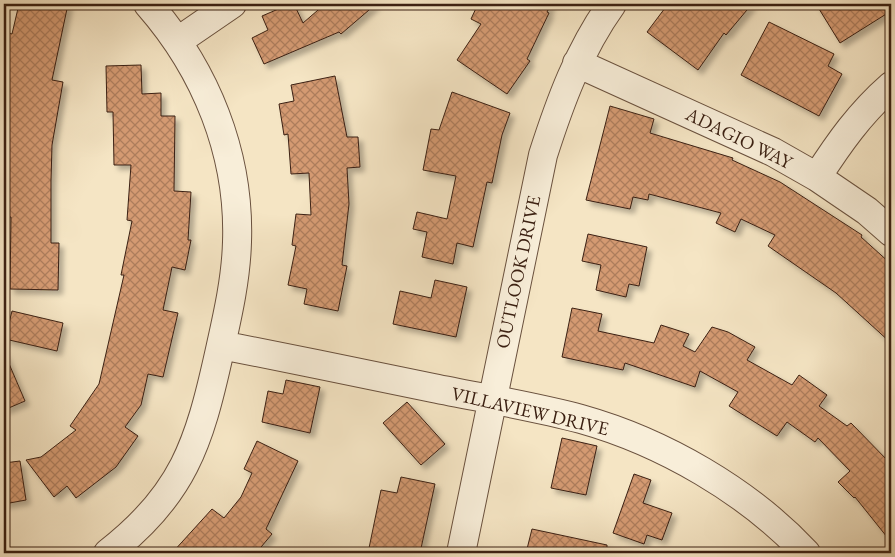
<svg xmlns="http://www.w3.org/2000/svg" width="895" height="557" viewBox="0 0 895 557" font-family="'EB Garamond',serif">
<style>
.building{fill:url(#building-cross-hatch);stroke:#3b2012;filter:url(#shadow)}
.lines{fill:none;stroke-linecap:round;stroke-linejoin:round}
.minor-casing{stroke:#6a513e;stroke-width:30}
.minor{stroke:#f8eed9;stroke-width:28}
.labels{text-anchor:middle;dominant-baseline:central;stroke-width:4.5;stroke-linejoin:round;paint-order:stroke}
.street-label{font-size:19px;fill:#3b2012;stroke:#f8eed9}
</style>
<defs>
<pattern id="building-cross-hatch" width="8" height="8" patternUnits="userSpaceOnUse" patternTransform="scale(1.25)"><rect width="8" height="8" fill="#d49a72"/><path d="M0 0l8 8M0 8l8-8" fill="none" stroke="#ad7d5c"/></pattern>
<filter id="shadow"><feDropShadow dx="4.5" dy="4.5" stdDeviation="2.5" flood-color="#0004"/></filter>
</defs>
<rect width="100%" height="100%" fill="#f5e5c4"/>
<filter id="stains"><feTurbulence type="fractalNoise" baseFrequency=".004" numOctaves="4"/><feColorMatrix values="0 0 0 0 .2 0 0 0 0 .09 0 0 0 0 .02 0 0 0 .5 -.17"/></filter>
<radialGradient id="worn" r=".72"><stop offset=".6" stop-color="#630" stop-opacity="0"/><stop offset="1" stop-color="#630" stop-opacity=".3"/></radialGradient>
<path class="building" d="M19,4H68L52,80L63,82L52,145L51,181V243H59L58,290L10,289L11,217H4V150H7L8,106L4,105V51L8,33L12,34Z
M290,4H294L303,23L325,4H376L341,34L339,32L264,64L252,38L268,30L262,16Z
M478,4H551L547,12L549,13L527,59L530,61L507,94L457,60L481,24L471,19Z
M668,4H752L726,35L724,33L698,70L647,32Z
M816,4H891V11L840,43Z
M769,22L834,54L828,66L842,74L819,116L741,75Z
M141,65L142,94L161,93V116H175L174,191L191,192L188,240H191L185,270L172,267L163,310L178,313L163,377L148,374L141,405L125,427L138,436L116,467L76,498L67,486L54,497L26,460L41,457L76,430L70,426L99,384L124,275H121L132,221L127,220L131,165H114L113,112H107L106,66Z
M335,76L347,137H358L360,167L347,168L349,204L342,265L347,266L338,311L304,304L307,289L288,285L296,246L292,245L296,214L311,215L309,173L291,174L288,134L284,135L279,104L294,101L291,85Z
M452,92L510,113L502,135L492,183L487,182L473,247L457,243L453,264L422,257L427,232L413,229L417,212L447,219L456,176L423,170L431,129L439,130Z
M610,106L654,119L650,133L733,158L732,160L780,182L862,235L861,237L891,264V343L836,293L768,246L775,235L741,219L735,232L716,223L721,213L649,194L648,200L633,197L630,209L586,200Z
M588,234L647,247L639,286L629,284L626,297L596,290L601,265L582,261Z
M435,280L467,287L456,337L393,324L400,291L431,298Z
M572,308L602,314L598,331L654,343L661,325L689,334L683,346L695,352L712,327L728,332L755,347L747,360L792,385L799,375L827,395L819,406L847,426L851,423L891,464V542L855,497L854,498L838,482L850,471L818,438L815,442L787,422L777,436L729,406L738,392L700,371L695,387L625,363L623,370L562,357Z
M12,311L63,323L57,351L5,339Z
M4,352L25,401L4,410Z
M286,380L320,387L310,433L262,422L268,391L283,394Z
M407,402L445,444L421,465L383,423Z
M562,438L597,446L586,495L551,488Z
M257,441L298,461L266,529L272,534L256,553H172L212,509L224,518L241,497L252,473L244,469Z
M20,461L26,500L4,504V463Z
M634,474L651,480L643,503L672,513L662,540L647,535L644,544L613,533Z
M401,477L435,484L420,553H368L381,490L397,493Z
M532,529L607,545V553H526Z"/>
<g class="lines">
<g class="minor-casing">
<path id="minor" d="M178,41L232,4
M577,63L773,152L817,177L867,211L891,232
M817,177C839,143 860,113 891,86
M221,345C292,359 362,373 433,388C482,398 532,406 581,419C663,442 748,491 806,553
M108,553C183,495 199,444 219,354C227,318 236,280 237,242C240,154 206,70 148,4
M461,553L543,155C560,102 579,50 612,4"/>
</g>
<use href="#minor" class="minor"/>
</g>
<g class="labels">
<g class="street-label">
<text transform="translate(739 138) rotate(26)">ADAGIO WAY</text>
<text transform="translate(518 272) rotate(-78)">OUTLOOK DRIVE</text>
<text transform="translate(530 411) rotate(13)">VILLAVIEW DRIVE</text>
</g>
</g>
<rect width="895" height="557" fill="none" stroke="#f5e5c4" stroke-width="20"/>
<rect x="5" y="5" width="885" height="547" fill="none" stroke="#3b2012" stroke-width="2.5"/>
<rect x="10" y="10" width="875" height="537" fill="none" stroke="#3b2012"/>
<rect width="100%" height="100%" filter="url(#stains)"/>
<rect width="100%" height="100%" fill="url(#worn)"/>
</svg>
